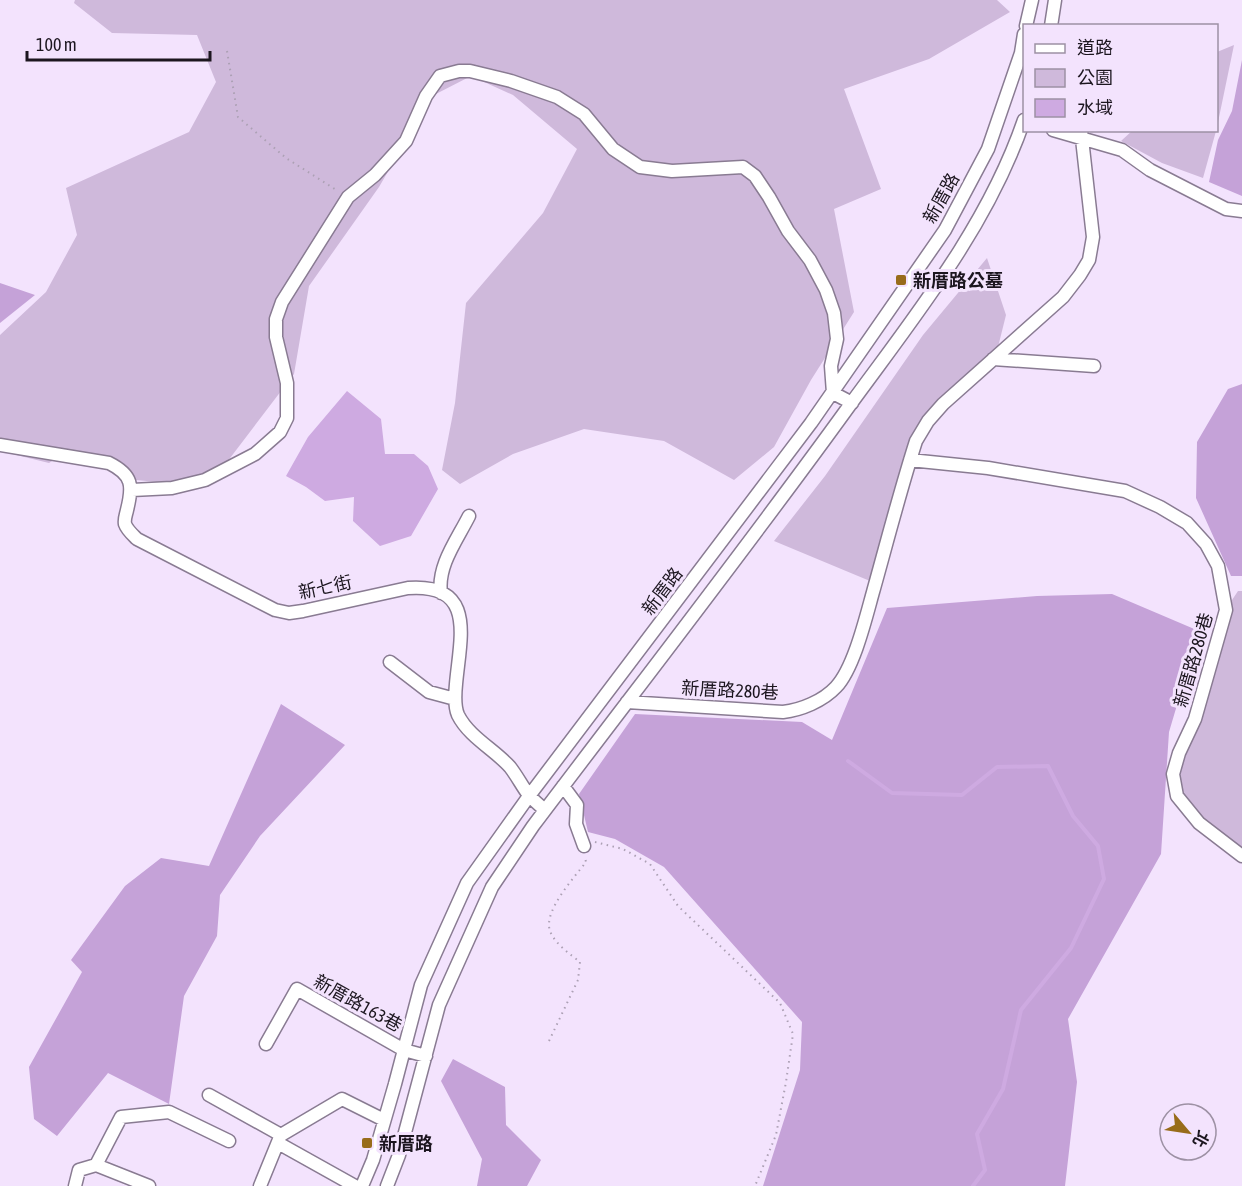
<svg xmlns="http://www.w3.org/2000/svg" width="1242" height="1186" viewBox="0 0 1242 1186" font-family="'Asap Condensed','Noto Sans TC',sans-serif">
<style>
.green{fill:#cfb9db}
.forest{fill:#c5a2d8}
.water{fill:#ceaae1}
.lines{fill:none;stroke-linecap:round;stroke-linejoin:round}
.stream{stroke:#ceaae1;stroke-width:4}
.minor-casing{stroke:#897b92;stroke-width:15}
.path{stroke:#aca0b4;stroke-width:2;stroke-dasharray:1.5 4.5;stroke-linecap:butt}
.minor{stroke:#fff;stroke-width:12}
.poi-dot{fill:#986c1a;stroke:#f3e3fd;stroke-width:2}
.labels{text-anchor:middle;dominant-baseline:central;stroke-width:6;stroke-linejoin:round;paint-order:stroke}
.street-label{font-size:18px;fill:#1c161f;stroke:#f3e3fd}
.poi-label{font-size:18px;font-weight:bold;fill:#1c161f;stroke:#f3e3fd;text-anchor:start}
</style>
<rect width="100%" height="100%" fill="#f3e3fd"/>
<path class="green" d="M75,0H997L1010,12L929,59L844,89L881,189L834,209L854,312L811,380L774,447L734,480L664,441L584,429L513,454L460,484L442,470L455,403L466,303L543,213L577,149L513,95L471,76L432,96L379,187L309,286L294,374L208,487L126,479L68,451L49,463L0,451V335L46,292L77,235L66,188L189,132L216,82L197,35L112,33L74,3Z
M1234,45L1217,127V128V52Z
M1133,130L1216,131L1203,178L1162,163L1121,141Z
M987,258L1006,315L997,351L912,445L870,581L774,541L825,476L923,335Z
M1238,591H1242V850L1199,823L1177,796L1179,753L1228,606Z"/>
<path class="forest" d="M1242,60V196L1209,182L1218,140L1232,111Z
M0,283L35,295L0,323Z
M1242,384V576H1231L1196,498L1197,442L1228,389Z
M1112,594L1199,631L1169,732L1161,854L1068,1019L1077,1082L1065,1186H763L800,1070L802,1022L664,867L615,839L588,832L579,794L635,714L802,722L832,740L887,608L1037,596Z
M281,704L345,745L260,836L220,895L217,936L184,996L169,1104L108,1073L57,1136L34,1119L29,1067L82,972L71,960L125,886L161,858L209,866Z
M453,1059L505,1087L506,1125L541,1160L527,1186H477L482,1159L441,1081Z"/>
<path class="water" d="M347,391L381,419L385,454H414L428,466L438,489L411,536L380,546L353,521L354,497L325,501L306,487L286,476L308,437Z"/>
<g class="lines">
<path class="stream" d="M848,761L892,793L962,795L997,767L1048,766L1073,816L1098,846L1104,879L1071,948L1021,1010L1003,1089L977,1134L985,1170L973,1186"/>
<g class="minor-casing">
<path id="minor" d="M1026,26L1032,0
M1051,26L1055,0
M1053,130L1122,150L1150,170L1226,209L1242,211
M993,359L1094,366
M0,445L109,463C133,475 133,486 127,510C126,515 124,519 125,524C127,530 133,535 137,539L275,610L289,613L303,611L408,588C477,583 460,638 456,684C455,694 454,706 458,715C469,737 495,750 510,767C517,776 522,786 528,794C533,800 539,805 545,810
M910,460L988,468L1125,491L1160,507L1187,523L1206,544L1218,566L1226,610L1195,719L1179,753L1173,774L1177,796L1199,823L1242,856
M132,490L172,488L205,480L255,454L280,432L287,418V383L276,337V319L282,302L348,197L375,175L406,141L426,96L440,76L459,71H470L511,81L557,97L584,114L613,149L640,167L672,171L743,167L755,176L769,197L788,231L810,260L826,290L834,313L837,339L831,366L833,393L852,403
M441,593C437,566 457,540 469,516
M390,662L429,692L455,699
M627,702L783,712C801,710 823,701 836,687C854,668 866,617 873,592C887,542 900,491 916,441L928,421L943,404L1063,297L1080,275L1089,260L1093,237L1081,130
M563,786L577,805L576,824L584,846
M266,1044L297,989L404,1050L426,1056
M209,1095L281,1135
M281,1135L342,1099L384,1120
M278,1143L355,1186
M96,1165L121,1117L169,1112L229,1141
M96,1165L149,1186
M75,1186L79,1170L96,1165
M260,1186L280,1137
M362,1186L373,1160L395,1084L421,985L467,883L529,796L811,423L945,230L988,149L1021,53L1024,34
M387,1186L399,1155L439,1005L492,887L533,826C638,687 745,550 847,409C914,317 987,228 1024,120"/>
</g>
<path class="path" d="M227,51L238,117L286,158L338,191
M595,842L623,849L650,864L678,906L780,1003L793,1034L786,1082L776,1135L755,1186
M549,1041L578,980L580,962C570,954 555,944 550,931C543,911 574,878 586,862L585,858"/>
<use href="#minor" class="minor"/>
</g>
<g class="poi-dot">
<rect x="895" y="274" width="12" height="12" rx="3"/>
<rect x="361" y="1137" width="12" height="12" rx="3"/>
</g>
<g class="labels">
<g class="street-label">
<text transform="translate(941 198) rotate(-61)">新厝路</text>
<text transform="translate(325 587) rotate(-12)">新七街</text>
<text transform="translate(662 591) rotate(-53)">新厝路</text>
<text transform="translate(1193 660) rotate(-74)">新厝路280巷</text>
<text transform="translate(730 690) rotate(3)">新厝路280巷</text>
<text transform="translate(358 1003) rotate(29)">新厝路163巷</text>
</g>
<g class="poi-label">
<text x="913" y="280">新厝路公墓</text>
<text x="379" y="1143">新厝路</text>
</g>
</g>
<rect x="1023" y="24" width="195" height="108" fill="#f3e3fd" stroke="#9d91a4" stroke-width="1.5"/>
<rect x="1035" y="44" width="30" height="9" fill="#ffffff" stroke="#9d91a4" stroke-width="1.5"/>
<text x="1077" y="54" font-size="18" fill="#1c161f">道路</text>
<rect x="1035" y="69" width="30" height="18" fill="#cfb9db" stroke="#9d91a4" stroke-width="1.5"/>
<text x="1077" y="84" font-size="18" fill="#1c161f">公園</text>
<rect x="1035" y="99" width="30" height="18" fill="#ceaae1" stroke="#9d91a4" stroke-width="1.5"/>
<text x="1077" y="114" font-size="18" fill="#1c161f">水域</text>
<g transform="translate(1188 1132) rotate(119)"><circle r="28" fill="#f3e3fd" stroke="#9d91a4" stroke-width="1.5"/>
<path d="M0-4.5L10 22L0 15L-10 22Z" fill="#986c1a"/>
<text y="-9" font-size="16" font-weight="bold" text-anchor="middle" fill="#1c161f">北</text>
</g>
<path d="M27 51v9h183v-9" fill="none" stroke="#1c161f" stroke-width="3"/>
<text x="36" y="51" font-size="18" fill="#1c161f" stroke="#f3e3fd" stroke-width="4.5" paint-order="stroke">100 m</text>
</svg>
